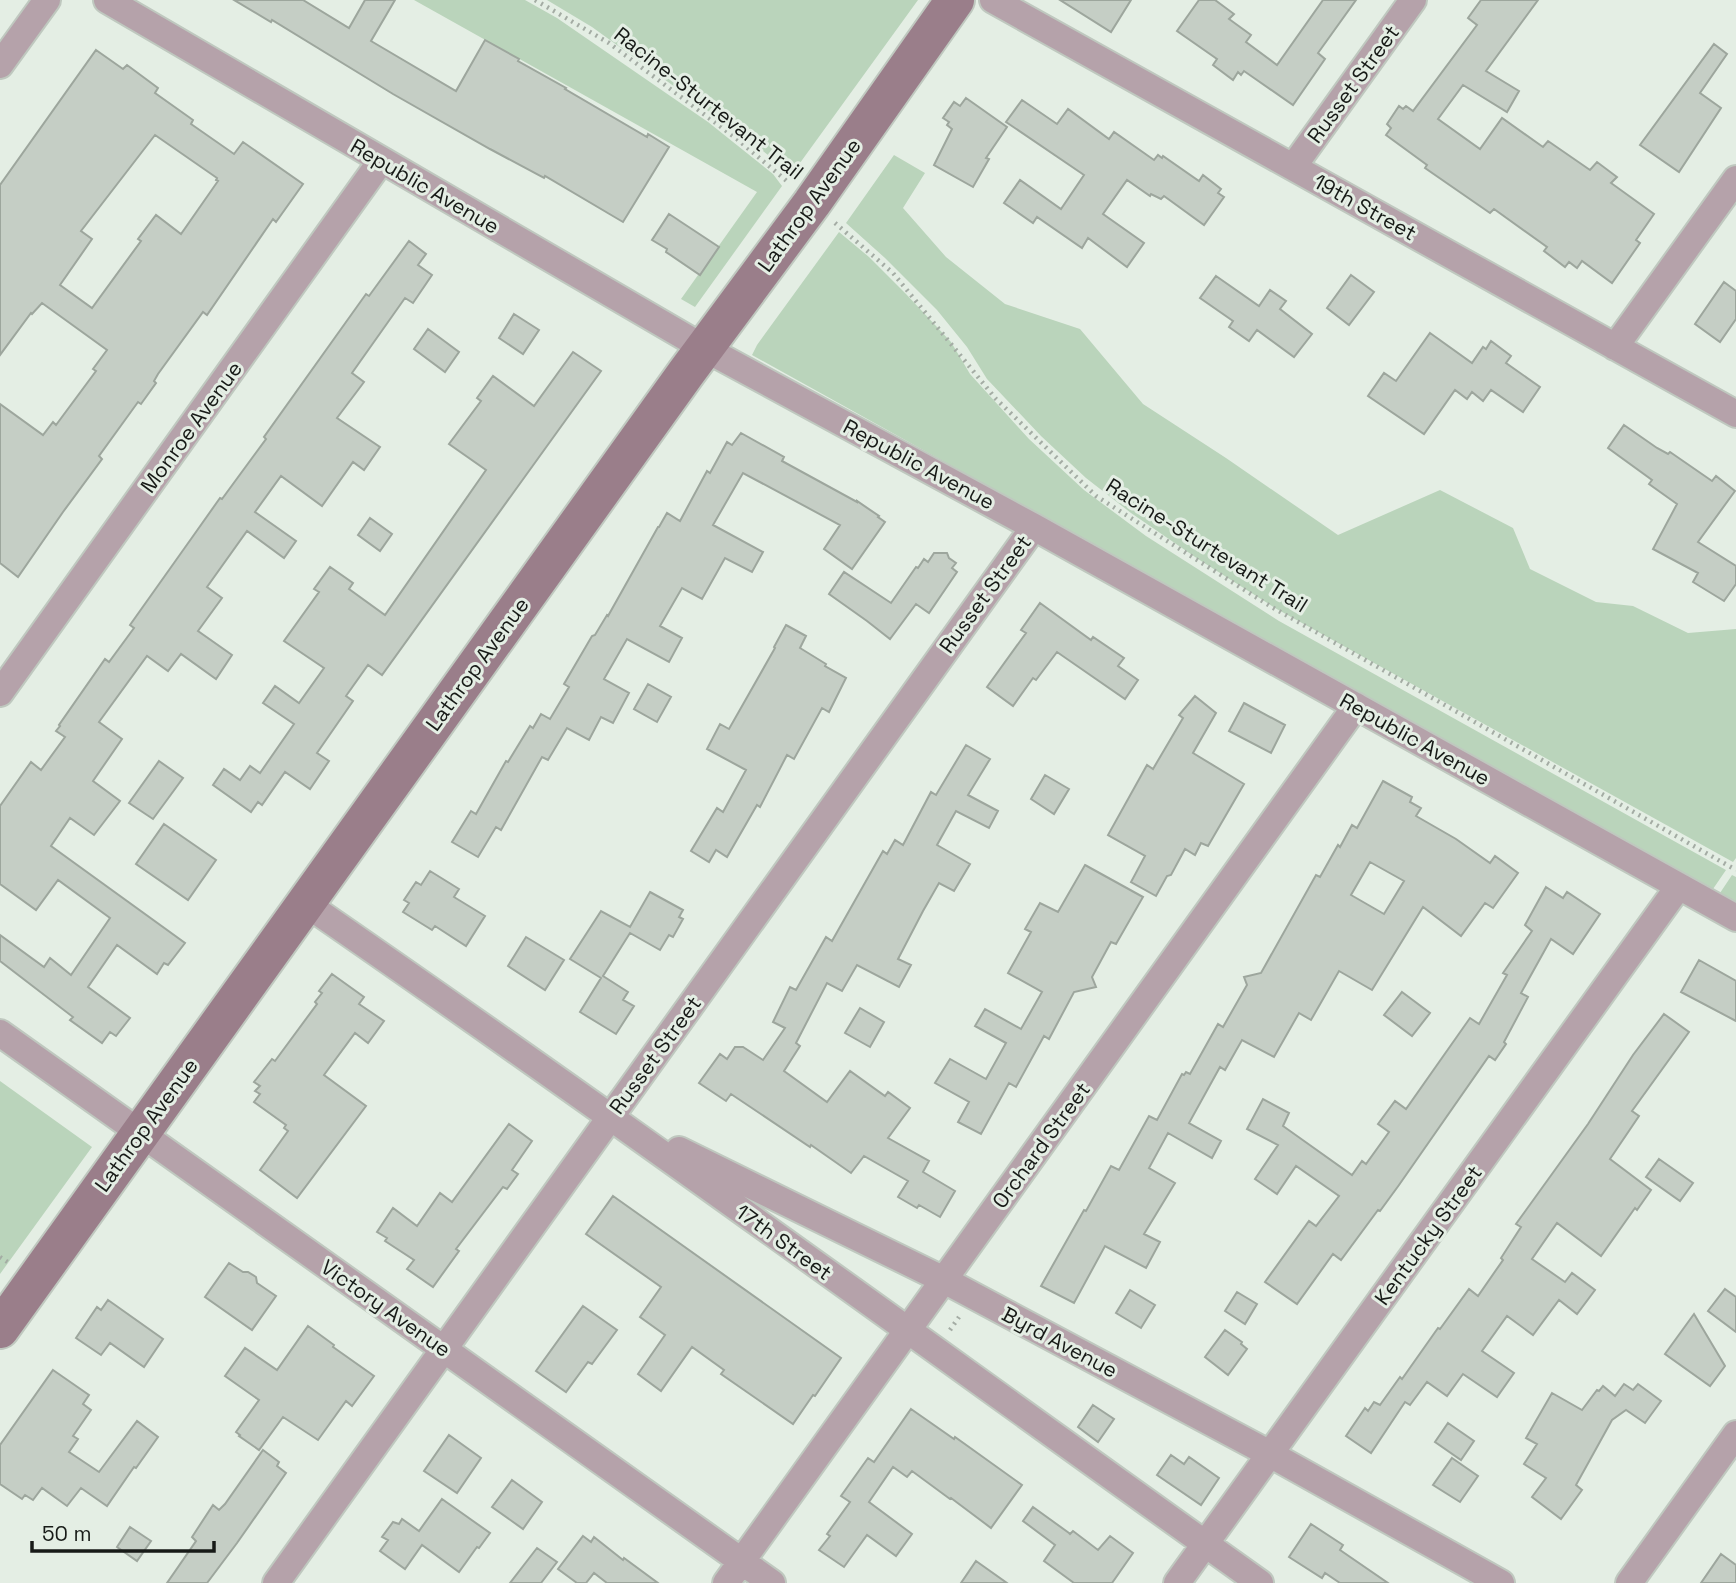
<svg xmlns="http://www.w3.org/2000/svg" width="1736" height="1583" viewBox="0 0 1736 1583" font-family="'Space Grotesk',sans-serif">
<style>
.green{fill:#bad4bb}
.building{fill:#c5cec5;stroke:#9da69d;stroke-width:2;fill-rule:evenodd}
.lines{fill:none;stroke-linecap:round;stroke-linejoin:round}
.street-casing{stroke:#bfc8bf;stroke-width:30}
.secondary-casing{stroke:#bfc8bf;stroke-width:42}
.path{stroke:#a4aca4;stroke-width:4.5;stroke-dasharray:2 5;stroke-linecap:butt}
.street{stroke:#b5a2aa;stroke-width:26}
.secondary{stroke:#9a7e8a;stroke-width:38}
.labels{text-anchor:middle;dominant-baseline:central;stroke-width:6;stroke-linejoin:round;paint-order:stroke}
.street-label{font-size:21px;fill:#171a17;stroke:#e4eee4}
</style>
<rect width="100%" height="100%" fill="#e4eee4"/>
<path class="green" d="M414,0H525L557,18L708,122L773,174L782,186L695,307L681,299L757,192Z
M547,0H918L792,174L758,147L592,27Z
M894,155L925,173L903,208L946,257L1005,304L1080,329L1143,404L1226,458L1338,535L1440,490L1513,528L1530,569L1596,602L1633,606L1688,633L1736,629V858L1733,862L1275,608L1198,559L1131,513L1086,478L1041,436L987,379L967,347L937,310L885,258L846,223Z
M839,232L869,257L906,294L951,342L970,374L1029,439L1084,490L1146,536L1279,621L1726,870L1713,889L752,355L757,345Z
M1732,875L1736,877V902L1720,893Z
M0,1081L92,1147L0,1274Z"/>
<path class="building" d="M234,0H303L349,28L365,0H395L371,41L456,91L485,40L519,59L518,61L566,88L565,89L647,137L648,134L669,147L623,222L545,176L544,178L490,149L393,94L272,20L271,22Z
M1060,0H1131L1111,32Z
M1199,0H1215L1234,14L1229,19L1251,35L1246,42L1277,65L1323,0H1356L1318,53L1325,59L1293,105L1244,71L1241,75L1238,72L1233,80L1213,65L1217,59L1177,31Z
M1481,0H1538L1486,71L1519,91L1507,112L1463,85L1438,119L1480,149L1502,118L1543,147L1548,141L1590,170L1597,162L1617,177L1611,183L1654,214L1636,240L1640,243L1612,283L1582,261L1577,268L1569,262L1565,267L1544,251L1547,247L1494,209L1490,213L1425,168L1427,165L1386,135L1391,128L1387,124L1399,106L1403,109L1406,106L1413,111L1477,25L1468,18Z
M1714,44L1727,54L1700,93L1721,108L1679,172L1640,145Z
M96,50L123,69L127,65L158,88L155,93L193,120L191,124L234,154L243,142L303,184L276,222L273,219L207,315L203,312L158,374L154,381L156,383L141,404L138,402L99,456L102,459L63,512L18,577L0,563V404L43,435L53,422L56,425L96,371L93,369L107,350L42,303L32,314L31,313L0,355V185ZM155,135L217,178L216,180L218,181L181,234L156,215L138,239L141,241L92,308L60,285L92,239L81,231Z
M966,98L1007,127L986,158L989,159L973,187L934,165L952,129L947,125L949,122L943,118L954,102L960,106Z
M1022,100L1057,124L1068,109L1109,139L1114,132L1154,160L1158,155L1162,158L1163,156L1199,181L1203,175L1221,189L1218,193L1224,197L1204,225L1164,196L1161,199L1151,194L1150,196L1127,180L1103,214L1144,243L1127,267L1088,238L1082,248L1037,217L1033,223L1004,203L1020,180L1061,209L1084,175L1006,122Z
M669,214L719,247L700,275L666,252L667,249L652,240Z
M409,241L426,254L418,265L432,275L413,303L405,298L352,373L364,382L337,418L380,447L364,470L353,462L322,506L281,476L255,512L296,541L284,558L247,531L207,587L222,598L198,631L232,655L216,679L181,654L168,671L147,656L99,722L122,739L93,781L120,801L94,835L70,818L51,846L185,943L168,965L164,963L157,974L117,945L88,987L130,1018L116,1036L110,1032L102,1043L70,1020L73,1017L0,961V935L44,967L50,958L71,975L110,918L58,880L36,910L0,884V806L31,762L41,770L65,737L56,731L60,726L59,725L105,659L109,662L134,628L130,625L191,539L220,498L222,499L266,439L264,437L366,294L369,296Z
M1351,275L1374,292L1349,325L1327,308Z
M1216,276L1259,306L1270,290L1286,301L1280,309L1312,334L1294,357L1257,330L1249,341L1229,327L1233,321L1200,298Z
M1724,282L1736,291V319L1720,342L1695,324Z
M514,314L539,330L523,354L499,338Z
M428,329L459,352L445,372L414,349Z
M1430,333L1472,363L1483,347L1486,349L1491,341L1511,356L1506,363L1540,387L1523,412L1491,390L1483,401L1472,392L1467,399L1455,390L1424,434L1368,396L1384,373L1396,381Z
M573,352L601,371L382,675L368,665L346,696L353,701L317,753L329,761L310,789L285,772L262,805L258,802L251,812L213,785L224,769L240,780L250,766L260,773L294,724L263,703L275,686L299,703L324,668L284,641L319,592L314,589L330,567L353,583L349,589L385,615L486,470L449,444L481,401L477,398L493,376L534,406Z
M1624,425L1657,448L1668,454L1670,452L1712,481L1716,476L1735,491L1698,542L1736,566V584L1724,601L1693,582L1698,573L1653,549L1677,504L1649,484L1652,480L1608,448Z
M741,433L784,457L782,461L857,502V501L879,516L878,517L885,522L852,569L824,549L840,525L743,473L713,525L763,552L752,572L725,558L702,599L682,588L660,626L682,638L669,662L627,639L604,679L629,693L613,723L601,717L589,740L567,728L548,760L542,757L501,830L496,827L478,857L452,842L471,811L476,814L506,761L508,762L530,726L533,728L541,714L550,719L569,687L564,684L592,636L595,635L607,615L608,616L658,527H659L667,513L680,521L707,471L710,473L727,442L732,445Z
M370,518L392,534L380,551L358,535Z
M934,553H947L949,558L956,563L952,568L957,572L929,613L916,604L890,639L867,621L829,594L844,572L891,603L916,567L918,568L924,559L928,562Z
M1040,603L1091,640L1093,637L1124,658L1118,666L1138,680L1125,699L1057,652L1036,680L1033,678L1013,706L987,687L1026,633L1021,630Z
M786,625L806,636L800,648L826,664L825,666L846,678L829,712L822,708L794,759L787,755L760,807L757,805L727,857L716,850L709,862L691,851L717,808L723,812L746,770L707,749L720,724L729,729L775,648L774,647Z
M648,684L671,697L657,722L634,709Z
M1195,696L1216,713L1193,753L1244,784L1208,846L1201,843L1195,855L1185,849L1171,875L1167,876L1156,896L1131,882L1145,856L1108,835L1147,765L1153,769L1183,718L1179,715Z
M1244,703L1285,725L1271,753L1229,731Z
M966,745L990,759L968,795L998,811L989,828L956,811L937,845L970,864L954,891L939,883L923,911L898,959L911,965L899,987L857,965L842,991L827,983L796,1043L800,1046L784,1071L827,1102L850,1071L885,1096L888,1092L910,1108L888,1138L929,1161L923,1172L955,1191L940,1217L919,1205L917,1208L898,1197L908,1181L864,1156L851,1173L811,1145L810,1147L731,1094L726,1101L699,1083L720,1054L727,1059L735,1047H743L763,1060L785,1028L773,1022L790,987L796,990L826,937L832,941L883,851L887,854L895,840L903,845L931,792L936,795Z
M159,761L183,778L153,819L129,803Z
M1045,775L1069,789L1054,814L1031,799Z
M1383,781L1412,797L1410,802L1421,808L1416,816L1456,839L1490,863L1495,856L1518,873L1493,908L1485,903L1461,936L1423,907L1372,990L1339,971L1311,1020L1299,1013L1274,1057L1242,1040L1225,1070L1220,1067L1189,1123L1221,1141L1212,1158L1168,1133L1149,1168L1175,1183L1144,1234L1160,1242L1146,1268L1105,1246L1074,1303L1041,1286L1084,1210L1086,1211L1111,1166L1119,1170L1149,1116L1157,1120L1182,1074L1184,1075L1186,1072L1190,1074L1218,1024L1223,1027L1247,985L1244,977L1261,973L1316,875L1320,877L1338,845L1340,847L1352,825L1357,828ZM1370,862L1404,881L1384,914L1351,895Z
M164,824L216,860L188,900L136,864Z
M1085,865L1143,897L1116,944L1111,942L1092,977L1096,987L1074,992L1049,1039L1044,1036L1016,1087L1009,1083L981,1134L958,1122L969,1102L935,1083L950,1059L986,1079L1006,1043L975,1026L985,1009L1021,1029L1042,992L1008,973L1031,932L1025,929L1040,903L1058,912Z
M430,871L459,889L454,897L485,916L466,946L435,926L432,930L403,912L409,903L404,900L416,882L421,885Z
M1546,887L1563,898L1567,892L1600,914L1573,954L1551,939L1521,993L1528,997L1504,1042L1506,1044L1495,1060L1489,1056L1399,1185L1380,1211L1378,1210L1341,1260L1333,1254L1297,1304L1265,1282L1309,1221L1316,1226L1339,1196L1296,1166L1277,1194L1255,1179L1278,1145L1247,1129L1263,1099L1289,1113L1283,1126L1352,1175L1362,1161L1366,1164L1389,1132L1378,1124L1395,1101L1406,1109L1470,1018L1479,1024L1507,975L1503,973L1532,931L1525,925Z
M650,892L683,910L679,917L683,919L673,937L669,935L660,950L630,933L603,976L628,992L623,1000L634,1006L616,1034L580,1012L601,978L570,959L601,911L630,927Z
M526,937L564,960L545,990L508,966Z
M1699,960L1736,981V1021L1681,992Z
M332,974L364,997L359,1004L384,1021L368,1043L355,1033L324,1075L366,1106L297,1198L260,1170L288,1131L284,1128L286,1125L254,1102L260,1094L255,1091L260,1086L254,1082L272,1059L275,1061L317,1004L315,1002L322,993L319,991Z
M1402,992L1430,1013L1412,1036L1384,1015Z
M860,1008L884,1022L870,1047L845,1033Z
M1664,1014L1689,1032L1632,1111L1639,1116L1610,1159L1651,1190L1637,1210L1635,1208L1601,1256L1557,1223L1532,1259L1565,1282L1572,1273L1595,1290L1577,1314L1559,1300L1533,1335L1507,1316L1482,1351L1514,1373L1497,1397L1463,1374L1447,1396L1427,1382L1410,1405L1405,1402L1371,1453L1346,1436L1365,1408L1368,1411L1374,1402L1380,1405L1400,1377L1402,1379L1438,1328L1440,1329L1469,1289L1478,1296L1503,1260L1501,1258L1521,1227L1516,1224L1588,1124L1633,1055Z
M509,1124L532,1141L512,1170L518,1174L507,1189L503,1187L456,1249L459,1251L433,1287L407,1269L414,1260L385,1241L387,1238L377,1232L393,1208L417,1226L440,1193L452,1202Z
M1659,1159L1693,1183L1680,1201L1646,1177Z
M613,1196L841,1358L815,1396L813,1395L793,1424L721,1374L724,1370L692,1347L661,1391L638,1374L665,1335L640,1317L661,1287L586,1234Z
M229,1263L243,1272H248L256,1277L257,1283L276,1296L252,1330L205,1297Z
M1725,1289L1736,1297V1332L1708,1311Z
M1130,1290L1155,1305L1141,1328L1116,1313Z
M1237,1292L1257,1304L1245,1324L1225,1311Z
M108,1300L163,1339L144,1367L110,1343L101,1355L76,1338L97,1307L101,1310Z
M583,1306L617,1330L592,1364L588,1362L566,1392L536,1371Z
M1694,1314L1725,1366L1710,1386L1665,1354Z
M308,1326L334,1345L333,1347L374,1376L352,1406L346,1401L318,1440L283,1417L259,1450L239,1436L240,1435L236,1432L259,1400L225,1376L245,1348L277,1370Z
M1225,1330L1242,1342L1241,1344L1247,1349L1228,1375L1205,1357Z
M53,1370L89,1395L83,1404L91,1410L73,1436L78,1439L69,1452L99,1472L137,1421L158,1437L136,1468L134,1467L107,1506L81,1488L67,1506L42,1488L33,1500L25,1495L22,1499L0,1484V1445Z
M1624,1384L1633,1390L1638,1384L1661,1401L1645,1423L1626,1410L1612,1420L1576,1485L1582,1490L1561,1519L1532,1497L1546,1478L1524,1464L1537,1444L1526,1438L1552,1393L1582,1410L1597,1390L1599,1391L1603,1386L1615,1396Z
M1093,1405L1114,1419L1098,1442L1078,1427Z
M911,1409L954,1439L955,1437L1022,1485L991,1528L951,1498L950,1499L912,1471L907,1477L893,1467L869,1502L912,1534L896,1556L867,1535L844,1567L819,1550L830,1536L827,1534L850,1502L841,1496L868,1458L874,1462Z
M1448,1423L1474,1441L1461,1460L1435,1442Z
M449,1435L481,1458L457,1493L424,1471Z
M263,1450L279,1462L277,1466L286,1473L237,1543L207,1583H167L196,1541L192,1537L213,1505L219,1510L225,1504Z
M1171,1455L1184,1464L1189,1457L1219,1478L1201,1505L1157,1475Z
M1452,1458L1478,1476L1460,1502L1433,1485Z
M512,1480L542,1502L523,1529L492,1507Z
M442,1499L490,1533L479,1548L477,1547L459,1572L422,1545L405,1569L380,1551L388,1540L382,1537L393,1522L399,1524L402,1519L419,1531Z
M1033,1507L1069,1533L1070,1534L1073,1531L1098,1550L1110,1536L1133,1553L1112,1583H1074L1044,1561L1055,1545L1023,1521Z
M1311,1524L1343,1545L1340,1550L1388,1583H1340L1325,1573L1322,1578L1289,1557Z
M130,1527L151,1541L137,1561L117,1547Z
M583,1536L591,1542L594,1537L623,1560L624,1558L658,1583H607L594,1573L586,1583H577L558,1569Z
M537,1548L557,1562L541,1583H510Z
M1721,1554L1736,1565V1583H1701Z
M976,1561L1007,1583H961Z"/>
<g class="lines">
<g class="street-casing">
<path id="street" d="M107,0L704,348L1034,527L1736,918
M993,0L1736,414
M0,65L47,0
M1293,167L1413,0
M1615,347L1736,179
M0,693L381,161
M305,903C627,1125 942,1356 1260,1583
M0,1033L772,1583
M679,1150L944,1280L1270,1454L1501,1583
M276,1583L1034,527
M726,1583L1356,706
M1177,1583L1679,886
M1629,1583L1736,1434"/>
</g>
<g class="secondary-casing">
<path id="secondary" d="M0,1329L686,373L812,203L955,0"/>
</g>
<path class="path" d="M535,0L609,43L737,139L789,183
M835,223L893,273L996,399L1096,496L1270,606L1736,870
M0,1257L9,1263
M950,1330L959,1317"/>
<use href="#street" class="street"/>
<use href="#secondary" class="secondary"/>
</g>
<g class="labels">
<g class="street-label">
<text transform="translate(1353 84) rotate(-54)">Russet Street</text>
<text transform="translate(709 103) rotate(38)">Racine-Sturtevant Trail</text>
<text transform="translate(425 186) rotate(30)">Republic Avenue</text>
<text transform="translate(809 205) rotate(-54)">Lathrop Avenue</text>
<text transform="translate(1365 207) rotate(29)">19th Street</text>
<text transform="translate(191 427) rotate(-54)">Monroe Avenue</text>
<text transform="translate(919 464) rotate(28)">Republic Avenue</text>
<text transform="translate(1207 545) rotate(32)">Racine-Sturtevant Trail</text>
<text transform="translate(985 594) rotate(-54)">Russet Street</text>
<text transform="translate(477 664) rotate(-54)">Lathrop Avenue</text>
<text transform="translate(1415 739) rotate(29)">Republic Avenue</text>
<text transform="translate(655 1055) rotate(-54)">Russet Street</text>
<text transform="translate(146 1125) rotate(-54)">Lathrop Avenue</text>
<text transform="translate(1041 1145) rotate(-54)">Orchard Street</text>
<text transform="translate(1428 1235) rotate(-54)">Kentucky Street</text>
<text transform="translate(784 1242) rotate(36)">17th Street</text>
<text transform="translate(386 1308) rotate(35)">Victory Avenue</text>
<text transform="translate(1060 1342) rotate(28)">Byrd Avenue</text>
</g>
</g>
<path d="M32 1541v10h182v-10" fill="none" stroke="#171a17" stroke-width="3.5"/>
<text x="42" y="1541" font-size="21" fill="#171a17" stroke="#e4eee4" stroke-width="5" paint-order="stroke">50 m</text>
</svg>
